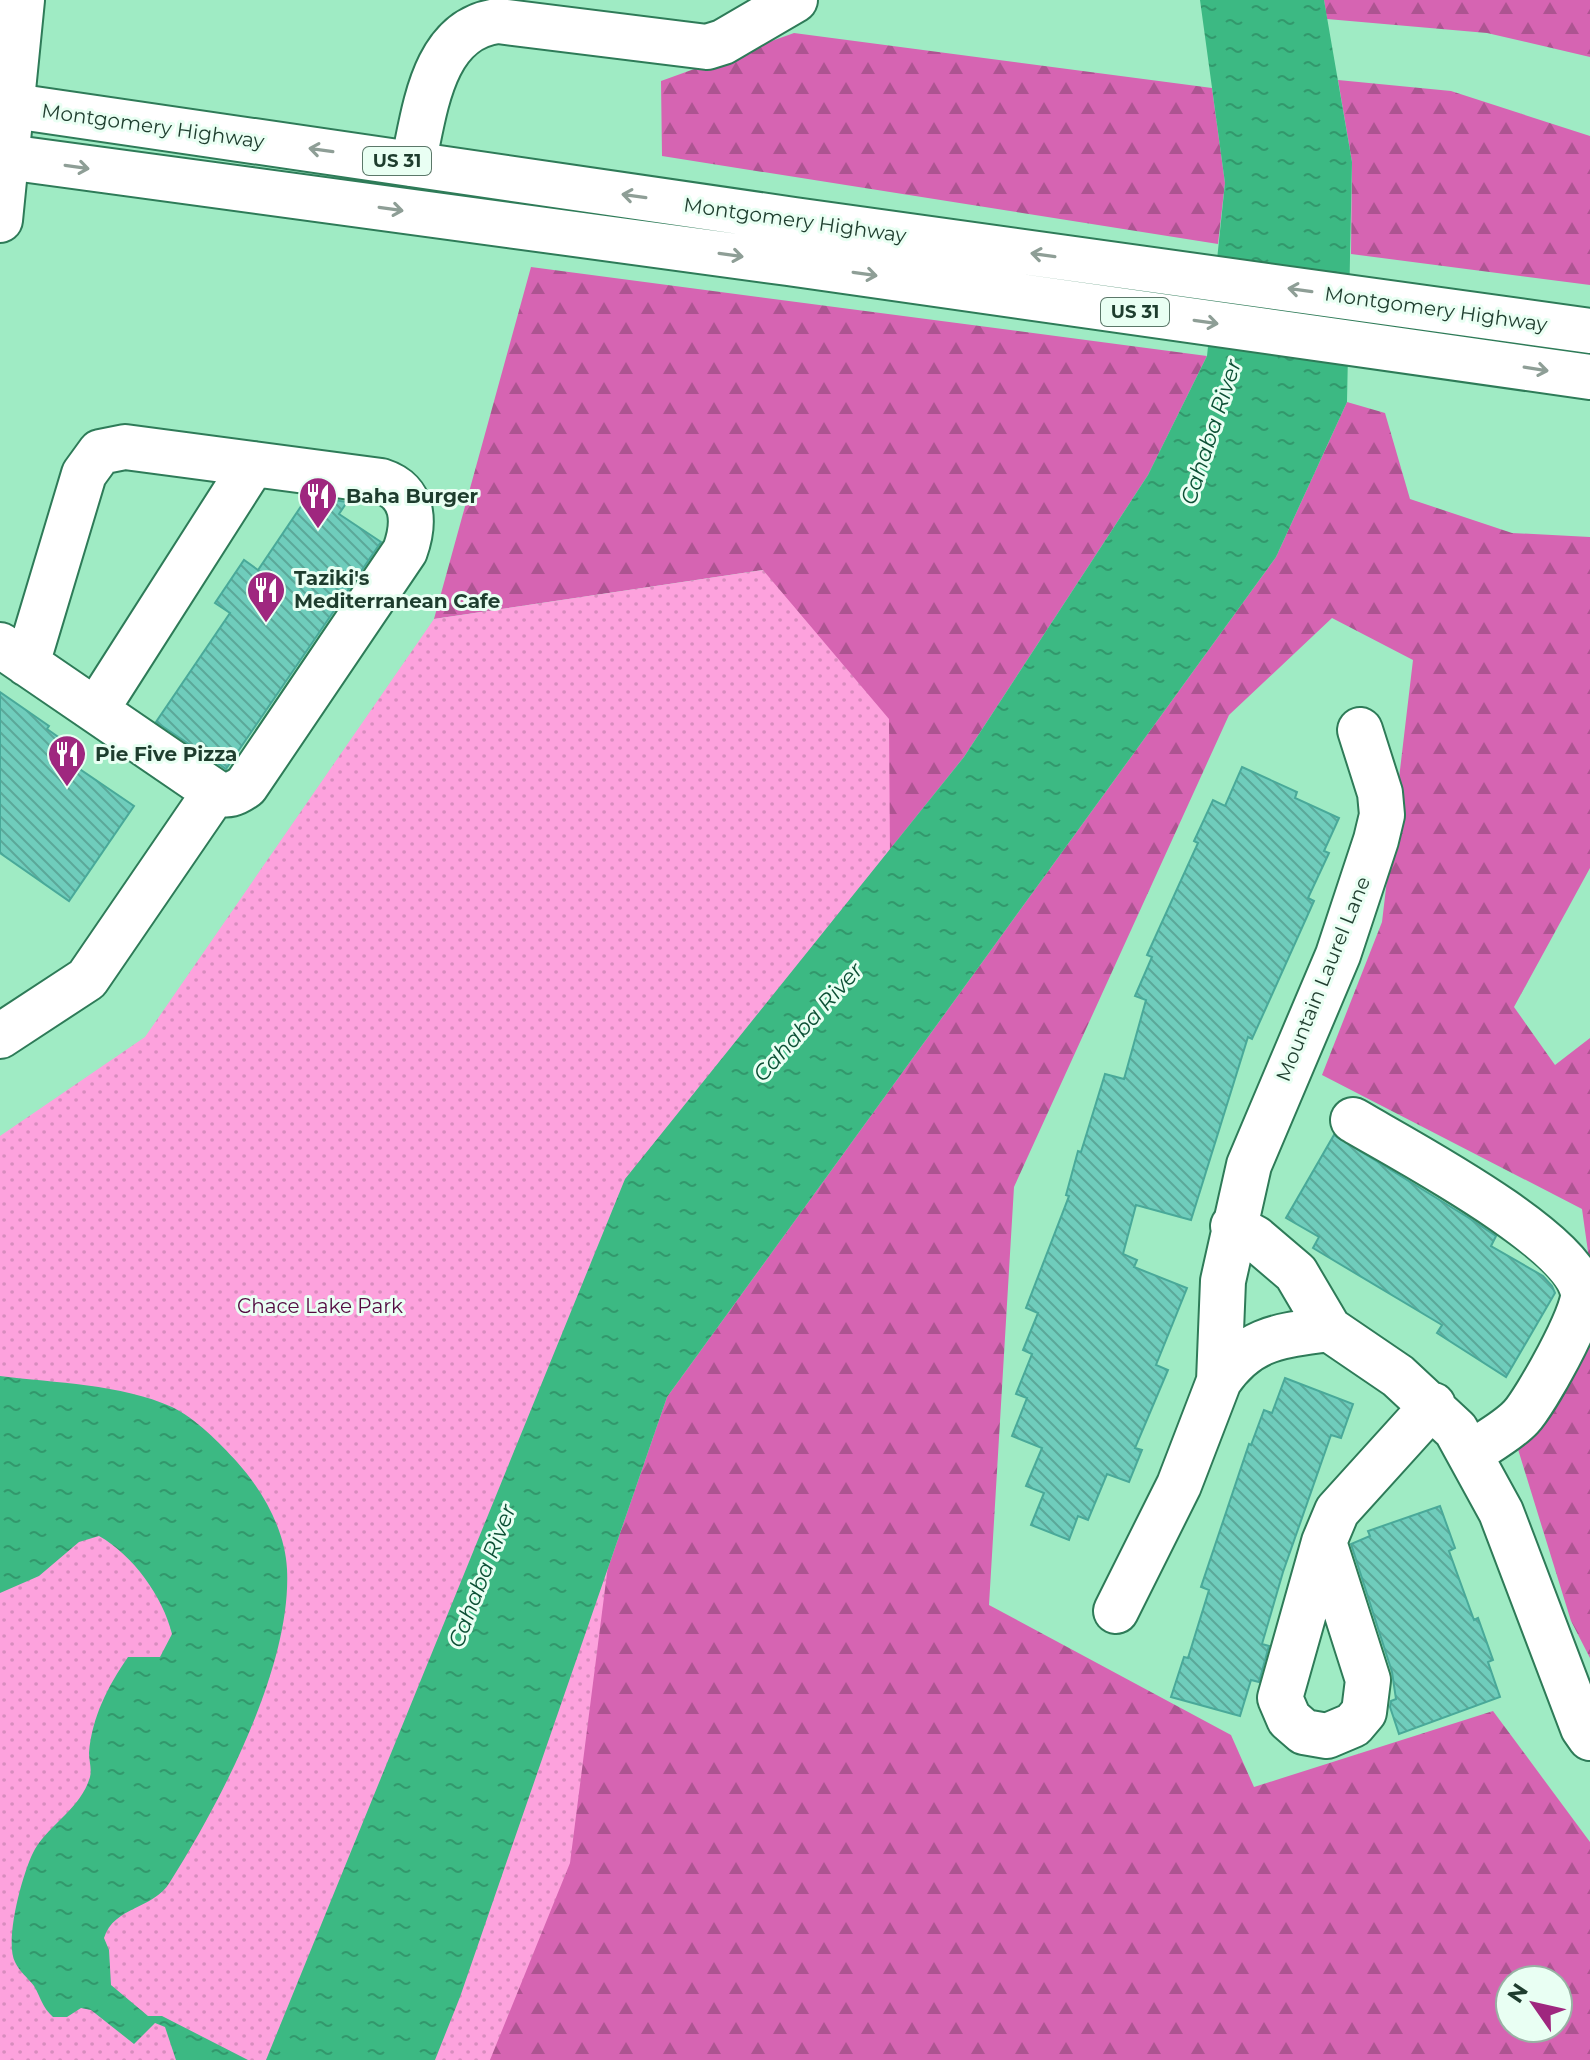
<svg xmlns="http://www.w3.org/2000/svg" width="1590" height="2060" viewBox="0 0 1590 2060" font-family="Montserrat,sans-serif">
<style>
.forest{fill:url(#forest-firs);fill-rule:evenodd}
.park{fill:url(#park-dots)}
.water{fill:url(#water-ripples)}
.building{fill:url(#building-back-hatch);stroke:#49a999;stroke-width:2}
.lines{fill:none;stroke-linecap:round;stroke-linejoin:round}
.minor-casing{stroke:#2e7b58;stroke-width:48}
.major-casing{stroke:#2e7b58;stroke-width:48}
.minor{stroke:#fff;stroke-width:44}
.major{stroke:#fff;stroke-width:44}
.oneway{stroke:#8e9e96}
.labels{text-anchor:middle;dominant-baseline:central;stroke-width:6;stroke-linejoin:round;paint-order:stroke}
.shield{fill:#e9fff3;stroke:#5b7769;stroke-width:2}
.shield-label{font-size:18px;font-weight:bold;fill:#1e3d2e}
.street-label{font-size:20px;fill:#1e3d2e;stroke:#e9fff3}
.poi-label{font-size:20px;font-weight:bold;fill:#1e3d2e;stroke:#e9fff3;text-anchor:start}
.park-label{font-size:20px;fill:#530a41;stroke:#e9fff3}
.water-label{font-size:22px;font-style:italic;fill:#0c5035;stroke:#e9fff3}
</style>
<defs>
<pattern id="forest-firs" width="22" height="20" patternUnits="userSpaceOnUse" patternTransform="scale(2)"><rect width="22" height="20" fill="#d664b2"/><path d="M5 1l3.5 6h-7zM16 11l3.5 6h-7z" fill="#ad5491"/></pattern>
<pattern id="park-dots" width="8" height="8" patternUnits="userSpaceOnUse" patternTransform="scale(2)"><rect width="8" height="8" fill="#fda2dd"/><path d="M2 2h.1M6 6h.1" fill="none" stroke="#d88cbe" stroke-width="1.8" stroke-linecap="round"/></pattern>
<pattern id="water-ripples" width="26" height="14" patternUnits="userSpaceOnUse" patternTransform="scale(2)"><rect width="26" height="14" fill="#3cb983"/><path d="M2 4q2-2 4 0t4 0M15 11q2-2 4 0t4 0" fill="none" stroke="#32986c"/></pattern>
<pattern id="building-back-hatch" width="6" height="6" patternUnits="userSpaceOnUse" patternTransform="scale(2)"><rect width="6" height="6" fill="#6fcdbc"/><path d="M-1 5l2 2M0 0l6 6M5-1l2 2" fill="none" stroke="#5ba899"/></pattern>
</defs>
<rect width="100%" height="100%" fill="#9febc4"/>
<path class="forest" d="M1324,0H1590V57L1487,33L1327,19Z
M794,33L1212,88L1225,183L1218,244L662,156L661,81Z
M1338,80L1451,91L1590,136V285L1351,254L1352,162Z
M531,267L1207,356L1148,475L964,757L867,878L763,570L434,619Z
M1347,402L1385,413L1410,499L1512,533L1590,537V868L1514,1007L1555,1065L1590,1038V1266L1582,1209L1322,1075L1382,922L1413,660L1332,618L1229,715L1014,1187L989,1605L1231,1735L1254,1787L1493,1711L1590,1842V2060H435L460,1997L667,1397L1276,557ZM1510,1980H1558V2028H1510Z
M1590,1310V1658L1571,1621L1508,1417Z"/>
<path class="park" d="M763,570L889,719L891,995L634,1362L570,1863L490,2060H0V1136L145,1037L434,619Z"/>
<path class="water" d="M1200,0H1324L1352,162L1347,402L1276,557L667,1397L460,1997L435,2060H266L625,1179L964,757L1148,475L1207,356L1225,183Z
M0,1376C55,1383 121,1384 172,1407C195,1418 220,1443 237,1462C262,1490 285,1529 287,1569C292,1666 221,1801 170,1882C153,1910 114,1906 104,1938L109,1950L111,1985L148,2016H162L248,2060H176L165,2027L155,2023L134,2044L91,2010L81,2008L67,2017H53C42,2007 41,1998 34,1986C28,1978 19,1971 15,1962C4,1941 23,1870 35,1849C51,1823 81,1808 90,1777C92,1769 89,1761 89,1753C92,1717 108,1686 128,1657H160L172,1634C163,1597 133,1555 99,1536L79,1542L39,1576L0,1593Z"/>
<path class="building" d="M308,496L347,502L339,514L381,542L226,769L156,722L230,613L215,603L244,560L258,570Z
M0,692L49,726L47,729L64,741L56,753L134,806L69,901L0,853Z
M1242,767L1297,792L1295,798L1339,818L1324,851L1329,853L1308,898L1314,901L1252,1039L1248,1037L1191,1220L1136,1205L1123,1254L1137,1260L1134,1267L1187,1288L1156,1365L1168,1370L1135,1448L1142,1450L1129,1482L1107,1474L1088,1520L1078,1516L1069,1540L1031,1525L1044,1493L1026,1486L1042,1448L1012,1436L1027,1398L1016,1394L1032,1354L1023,1350L1038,1313L1026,1308L1069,1196L1066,1195L1078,1151L1081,1152L1105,1074L1124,1079L1146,1000L1135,996L1152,957L1147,955L1198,843L1194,841L1213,800L1225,806Z
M1334,1135L1469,1218L1496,1236L1491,1246L1543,1276L1552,1286L1555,1293L1506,1377L1437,1333L1442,1325L1313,1248L1319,1237L1286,1218Z
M1285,1378L1353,1404L1341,1438L1331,1435L1283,1572L1262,1644L1269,1646L1259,1682L1251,1680L1240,1716L1171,1697L1184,1657L1188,1658L1209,1590L1201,1587L1249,1444L1251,1445L1264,1410L1272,1413Z
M1440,1506L1455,1548L1449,1551L1474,1620L1478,1618L1493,1660L1488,1662L1500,1697L1399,1734L1390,1707L1391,1701L1396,1699L1392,1672L1351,1544L1370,1536L1368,1531Z"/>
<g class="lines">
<g class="minor-casing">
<path id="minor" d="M413,164C425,111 432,29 498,21L707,47L723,42L795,0
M0,220L22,0
M0,645L215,792C228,797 235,794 246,786L405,551C415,523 415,492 381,481L125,447L100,452L84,474L27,664
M96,710L253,464
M0,1036L87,979L215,792
M1353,1120C1402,1149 1574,1239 1583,1293C1586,1312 1535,1402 1521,1417C1508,1431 1487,1442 1471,1453
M1233,1226L1255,1238L1296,1273L1329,1329L1398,1376L1456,1430L1501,1512L1583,1728L1590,1738
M1219,1381C1249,1337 1280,1336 1329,1329
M1324,1542L1368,1680L1364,1712L1353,1725L1327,1736L1304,1732L1289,1719L1280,1698L1324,1542L1337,1511L1433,1405
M1116,1611L1179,1485L1219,1381L1223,1281L1249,1165L1338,955L1376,840L1382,815L1380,793L1360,730"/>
</g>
<g class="major-casing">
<path id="major" d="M0,104L794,220L1590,331
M0,156L788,263L1590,377"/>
</g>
<use href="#minor" class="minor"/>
<use href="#major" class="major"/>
</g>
<defs><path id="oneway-shaft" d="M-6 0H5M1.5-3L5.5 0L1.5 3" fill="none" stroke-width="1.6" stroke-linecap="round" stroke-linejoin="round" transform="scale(2)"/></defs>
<g class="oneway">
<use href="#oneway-shaft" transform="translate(321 150) rotate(-172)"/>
<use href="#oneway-shaft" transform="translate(77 167) rotate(8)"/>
<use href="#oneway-shaft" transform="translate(634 196) rotate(-172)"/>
<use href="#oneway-shaft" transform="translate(391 209) rotate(8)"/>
<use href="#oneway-shaft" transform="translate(731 255) rotate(8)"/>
<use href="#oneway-shaft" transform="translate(1043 255) rotate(-172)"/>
<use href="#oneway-shaft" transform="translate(865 274) rotate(8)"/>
<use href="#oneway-shaft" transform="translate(1300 290) rotate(-172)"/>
<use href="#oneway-shaft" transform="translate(1206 322) rotate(8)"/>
<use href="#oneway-shaft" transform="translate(1536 369) rotate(9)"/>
</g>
<defs>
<g id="restaurant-pin" transform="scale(2)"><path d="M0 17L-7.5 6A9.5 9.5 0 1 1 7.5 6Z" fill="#9f277f" stroke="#e9fff3"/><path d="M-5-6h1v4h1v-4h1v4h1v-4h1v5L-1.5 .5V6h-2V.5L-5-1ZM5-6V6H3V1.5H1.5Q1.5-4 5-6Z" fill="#fff"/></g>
</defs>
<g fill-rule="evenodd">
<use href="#restaurant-pin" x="318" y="496"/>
<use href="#restaurant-pin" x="266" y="590"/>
<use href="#restaurant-pin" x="67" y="754"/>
</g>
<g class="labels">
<g class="shield">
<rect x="363" y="147" width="68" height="28" rx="6"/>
<rect x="1101" y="298" width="68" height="28" rx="6"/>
</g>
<g class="shield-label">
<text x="397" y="161">US 31</text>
<text x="1135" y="312">US 31</text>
</g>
<g class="street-label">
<text transform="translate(153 126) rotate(8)">Montgomery Highway</text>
<text transform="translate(795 220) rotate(8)">Montgomery Highway</text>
<text transform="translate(1436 309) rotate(8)">Montgomery Highway</text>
<text transform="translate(1323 979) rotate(-68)">Mountain Laurel Lane</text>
</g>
<g class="poi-label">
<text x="346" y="496">Baha Burger</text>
<text x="294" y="578">Taziki's<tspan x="294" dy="23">Mediterranean Cafe</tspan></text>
<text x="95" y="754">Pie Five Pizza</text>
</g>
<g class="park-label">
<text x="320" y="1306">Chace Lake Park</text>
</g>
<g class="water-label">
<text transform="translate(1211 432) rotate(-72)">Cahaba River</text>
<text transform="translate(808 1022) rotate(-48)">Cahaba River</text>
<text transform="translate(482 1576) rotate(-69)">Cahaba River</text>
</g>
</g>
<g transform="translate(1534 2004) rotate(304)"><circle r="38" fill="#e9fff3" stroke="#98b1a4" stroke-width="2"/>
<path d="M0-6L14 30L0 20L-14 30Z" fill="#9f277f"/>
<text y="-12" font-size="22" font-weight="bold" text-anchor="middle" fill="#1e3d2e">N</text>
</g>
</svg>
